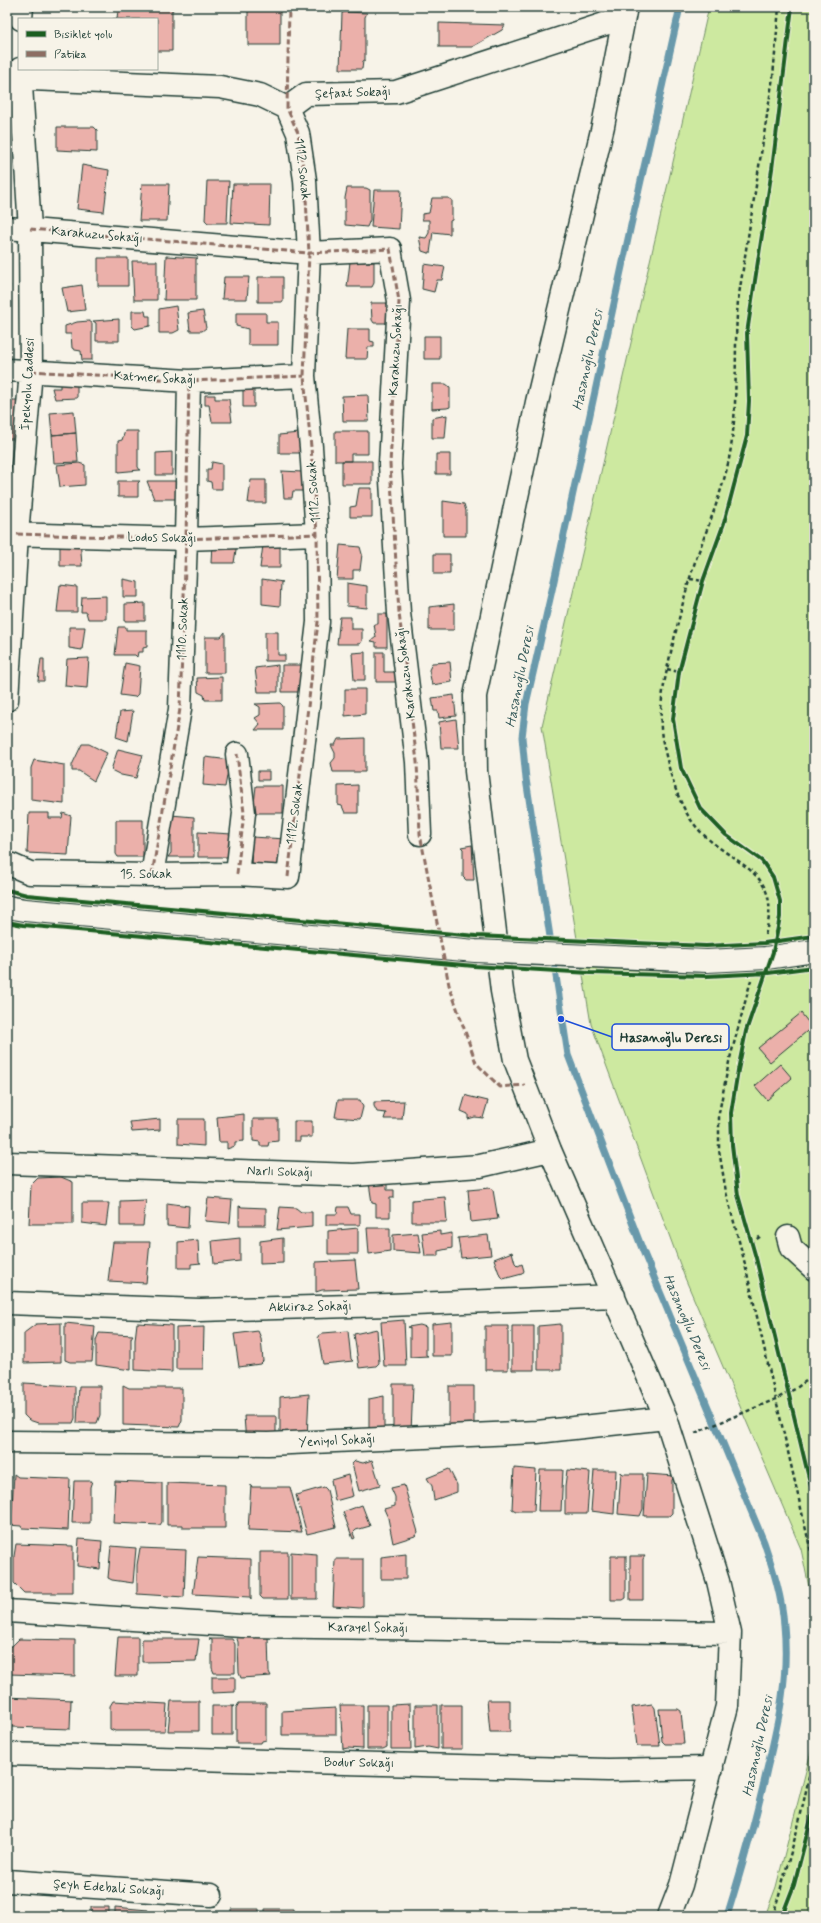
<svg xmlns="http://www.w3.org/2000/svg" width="821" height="1923" viewBox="0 0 821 1923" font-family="Mynerve,sans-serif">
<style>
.green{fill:#cde9a0;stroke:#76936a}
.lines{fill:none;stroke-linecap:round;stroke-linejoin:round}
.stream{stroke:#6999ab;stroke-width:7}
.building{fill:#ebb0aa;stroke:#1f3d34}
.minor-casing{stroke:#1f3d34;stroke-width:25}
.path{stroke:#1f3d34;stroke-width:2.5;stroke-dasharray:4 3;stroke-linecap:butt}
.minor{stroke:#f7f3e8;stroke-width:22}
.minor-bridge-casing{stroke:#1f3d34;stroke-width:25;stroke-linecap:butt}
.minor-bridge{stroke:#f7f3e8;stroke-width:22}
.quiet{stroke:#8d6e63;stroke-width:3;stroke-dasharray:6 3;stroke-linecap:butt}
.cycleway-casing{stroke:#f7f3e8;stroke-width:6}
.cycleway{stroke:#1b5e20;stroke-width:4}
.labels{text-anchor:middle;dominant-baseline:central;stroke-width:3.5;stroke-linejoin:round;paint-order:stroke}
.street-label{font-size:13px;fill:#1f3d34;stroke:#f7f3e8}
.water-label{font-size:14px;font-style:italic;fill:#385c5c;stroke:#f7f3e8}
.leader{fill:none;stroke:#1d4ed8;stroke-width:1.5}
.callout-dot{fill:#1d4ed8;stroke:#f7f3e8;stroke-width:1.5}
.callout{fill:#f7f3e8;stroke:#1d4ed8;stroke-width:1.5}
.callout-label{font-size:14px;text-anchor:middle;font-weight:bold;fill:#1f3d34}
</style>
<rect width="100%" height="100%" fill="#f7f3e8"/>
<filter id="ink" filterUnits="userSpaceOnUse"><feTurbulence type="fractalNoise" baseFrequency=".025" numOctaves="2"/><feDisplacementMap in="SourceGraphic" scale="8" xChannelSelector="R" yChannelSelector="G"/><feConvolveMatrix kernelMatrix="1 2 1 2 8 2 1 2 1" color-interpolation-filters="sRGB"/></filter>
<g filter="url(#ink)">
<path class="green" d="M709,7H814V1611L801,1549L685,1278L591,1024L542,726Z
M814,1740V1916H765L776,1887Z"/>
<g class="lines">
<path class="stream" d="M680,7L631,225L552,590L526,704L522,737L526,779L568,1055L643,1251L764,1542C773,1569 782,1597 784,1625C789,1676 779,1720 767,1769C756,1819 742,1868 727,1916"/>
</g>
<path class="building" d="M118,9H174L172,10V51H157V19H113H117Z
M248,9H280V45H248Z
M345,12L367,13L365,17V60L363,61L362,69H340L342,13Z
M439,23L505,25L502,30L472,47H439Z
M57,127H94L97,130V152L57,150Z
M82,165L109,170L104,212L77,209Z
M207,181H229L227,223H208L205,220Z
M142,184H169L167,221H139Z
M233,184H270L269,225L231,223Z
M347,188H366L370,190V220L367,227L345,225V198Z
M374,190H401L399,229L371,227Z
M432,198H448L452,200V220L450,221V234L433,232L430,253H428L422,251L419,237L426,238L429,233V220H422V214L429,213Z
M166,256L198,258L196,259V300H164Z
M98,258H128V286H98Z
M132,261H157V300H134Z
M350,262H374V283L372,287H347Z
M424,264L445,267L442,280H437L434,292L422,289Z
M224,277H249L247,299H222Z
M258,277H283V302H258Z
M7,285H10L7,308Z
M82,285L85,310L67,312L62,288Z
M371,303H387V305H392V323H374L372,320Z
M176,306L179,330L173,333H159V309Z
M132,311H145L146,316H150V326L135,329L132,326Z
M203,311L206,328L202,331H190L188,313Z
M236,313H266V322H278V345H248V329L236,326Z
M119,319V341H96V323L93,321Z
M89,321L92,323V360H82L81,351L75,350L72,348L71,334H65V326L77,322Z
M347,329H370V341L374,342V347H368L367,359H345Z
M424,336H440V359H424Z
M60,381H77V398L55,399L52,388H60Z
M432,384H446L450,387V407L447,408L432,409Z
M243,387H254V407H243Z
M205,395H215V399H229L232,422H212L209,405H205Z
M368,395L369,421H343L342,396Z
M7,400H17V438L20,439H7Z
M74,411L76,433L52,435L50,413Z
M447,415L445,438H432V418Z
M125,431H138V467L140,470L118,472V441L122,440Z
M335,431H368V454H351V461H335Z
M76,433L78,462L54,463L52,435Z
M299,433L302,453H279V435Z
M172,452V475H156V453Z
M436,454H450V474H436Z
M342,461H372V484H342Z
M212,462L222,464V489H212L211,482L207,481V469H211Z
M79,463L85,465V485L60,487L57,465Z
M282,471L302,472L305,491H293L292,498H284Z
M251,480H266V503H248Z
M118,481H140L138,483V497H118Z
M147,481H176V499H154Z
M359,488H372V517H350V507L356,506Z
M443,501L464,504L466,511V536H443Z
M80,537L82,566H60V539Z
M212,543H237L234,563H211Z
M263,545H280V568H260Z
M340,545L360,547L362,554L360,570H353V579H337Z
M434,554H450V574H434Z
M123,579L138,582V597H123Z
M262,579L283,582H281L280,606L262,604Z
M347,583L367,586V608L347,606Z
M60,585L77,587V612H57Z
M106,596V619H88L86,612H81L82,597Z
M145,603V621H125V604Z
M454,604V630H429V607Z
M378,614H387V647H376V642L371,641L376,637L374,624H378Z
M340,617H351V629H362V641L360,644H337Z
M69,627H85L82,650L69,648Z
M118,627H126V630H147V647L143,648V652H138L137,657L135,655H115Z
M225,632V673H205V637H221Z
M265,632H278V655H285V661H265Z
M365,652V680H354L352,653Z
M376,652H384V672H396V682H376Z
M89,658L87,688L65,686L67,659Z
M41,659H44V681H38Z
M450,662L452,682L432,685L429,670L432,663Z
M125,663L140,666L138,694L135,697L120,695Z
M278,665V692H258L255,668Z
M282,665H305V692H282Z
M222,677V700H205L204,695L198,692L197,678Z
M345,689H365V714L345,716Z
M454,695L456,716L439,718L438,711H434L432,698Z
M280,703L283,706V730H255L260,724L255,718L260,715V707L255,704Z
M133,711L128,741L116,737L120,712Z
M456,719L459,748H441L439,722Z
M365,738V772H333L331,763L335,758V753L331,745H335L338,739Z
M82,744H89L107,753L94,781L79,771H72V765Z
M118,749L143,755L136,778L121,775L111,770Z
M205,757L230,760L225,787L203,785Z
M34,760L64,765V804L31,800V768Z
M258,771H269V780H258Z
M358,785V813H345L342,806L338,805V786Z
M256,786H283V813H253Z
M29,813H49V818H62L63,813L71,816L68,855L27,853Z
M171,815L194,817V857H168L171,853Z
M116,820H143V857H118L116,854Z
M198,832L232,834L230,857H198Z
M252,837L286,839L285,871L251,870Z
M472,845L474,880H466L463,877V849L461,847Z
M801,1013L812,1027L770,1062L758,1048Z
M780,1064L792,1078L767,1100L755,1086Z
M466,1094L467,1096L488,1101L483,1118L475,1117L468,1119V1114L461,1111Z
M338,1100H360L363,1107L360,1119L335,1117Z
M404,1101L402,1119H384L386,1113L377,1112L374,1106V1102Z
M244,1114V1141L235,1142V1146L227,1149V1142H219L217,1117Z
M160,1119V1130L132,1132L130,1122Z
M178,1119H204V1146L178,1144Z
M253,1119H278V1141L269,1142L268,1146H260V1142L253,1141Z
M294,1121H312V1137H300V1141H294Z
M61,1177L73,1182V1224H29L31,1185L38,1178Z
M369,1183H387V1190H394V1198H390V1217H376V1204L372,1203Z
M490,1188L493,1190L498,1219L471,1222L468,1190Z
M445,1197L447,1222H412V1200Z
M208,1198L232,1200L230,1223L205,1221Z
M146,1200L143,1226H120V1201Z
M82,1203H109L106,1226L82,1223Z
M167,1203L189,1206L188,1228L167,1226Z
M239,1206L242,1207L266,1208V1225H239Z
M280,1207L296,1208L301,1212H312V1227L277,1230Z
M338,1207H348L351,1214H360V1225H326V1214H337Z
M358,1228V1254H328V1231Z
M367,1228H390V1251L369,1254Z
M440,1231V1235L452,1233V1248L438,1251V1256H425L422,1233Z
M418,1233L421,1253L393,1251V1235Z
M488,1235L491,1255L461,1258L458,1238Z
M240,1238V1261L214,1264L212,1241Z
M283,1238V1263L260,1264V1241Z
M198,1240L199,1262L201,1263L191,1264V1268H178V1242Z
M113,1242H150L146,1283L108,1281Z
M512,1252L515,1263L518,1266L522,1264L524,1271L522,1274L503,1279L500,1276L494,1259Z
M355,1260L358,1289L322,1290L316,1292V1262Z
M404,1320L406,1366H384L381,1322Z
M452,1322V1356H432V1324Z
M61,1323V1362L24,1363V1333L36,1324Z
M65,1323L95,1326L92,1362H70L65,1360Z
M137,1323L172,1325V1372L135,1370V1340Z
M561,1324V1370H538V1326Z
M420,1325L426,1327V1355L428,1356L410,1357V1328L408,1327Z
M485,1326H508V1370H485Z
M512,1326H534V1370H512Z
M204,1327L203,1369H176V1328Z
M377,1329L379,1363L376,1366L359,1368L354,1334Z
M258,1331L261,1338L263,1361L260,1364L239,1367L234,1334Z
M348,1331L351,1359L353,1361L323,1364L318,1336L323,1333Z
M99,1333L133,1335L131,1338V1370L96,1365V1340Z
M24,1383L75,1386V1418L73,1423H38L29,1420L24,1415Z
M393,1384H413L411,1433H393Z
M123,1385L129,1388H182V1420L179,1427L123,1425Z
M79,1386H100V1415L97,1423H77Z
M449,1386H474V1426H449Z
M309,1394L307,1438L280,1441V1397Z
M384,1396V1431H369V1399Z
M244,1416H276V1443H246Z
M372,1460L380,1485L359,1491L352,1464L355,1461L363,1463Z
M514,1468L536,1470L534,1511H516L512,1509Z
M449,1469L457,1485V1492L434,1500L432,1486L427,1478Z
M540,1470H563L561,1511H538Z
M567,1470L590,1472L587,1514H565V1486Z
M594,1470H616L614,1514L591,1511Z
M621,1472L623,1474H643V1509L640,1516L618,1514Z
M14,1474L18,1477L70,1479L68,1530L22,1528L21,1526L9,1525L11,1524Z
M647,1474L675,1476L672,1480V1513L669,1516H644Z
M348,1475L353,1496L335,1501L331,1480Z
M74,1481H92L90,1487V1523H72Z
M115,1481L162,1483V1522L160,1525L113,1523Z
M167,1483L225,1485V1528H183V1525H167Z
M251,1485L252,1487H290L302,1532L248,1530Z
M404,1485L418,1532L415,1536L393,1543L388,1518L384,1509L395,1506V1497L391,1488Z
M324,1487L327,1490L336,1527L307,1534L296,1495Z
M362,1505L370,1526L356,1530L353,1533L355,1538L353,1539L343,1512Z
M79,1539L102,1541L100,1569L77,1566Z
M16,1544L73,1546V1593H24L14,1583V1556Z
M111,1546L136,1548L133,1583L112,1580L108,1578Z
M140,1548L186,1550L184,1597L137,1594V1565Z
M260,1552H288V1599H263L260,1596Z
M291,1552L317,1554V1599H291Z
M406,1554V1579H381V1557Z
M611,1556H626V1598L623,1600H611Z
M630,1556H645L643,1559V1600H630Z
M198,1557L251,1559V1599L250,1597L193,1594Z
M335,1559H363V1606L360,1608L333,1606Z
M236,1636L268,1637L269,1672L271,1676L241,1678L239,1673L238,1642Z
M118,1637H138V1676H115Z
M19,1639L75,1640V1676L9,1674V1649Z
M142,1639H199L196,1661L142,1662Z
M209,1639H232L235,1644V1673H214L212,1668V1640Z
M212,1677H235V1692L212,1693Z
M7,1697L73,1700H71L70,1729L12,1727L8,1722Z
M487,1700H510V1732H490Z
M113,1701L167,1704L165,1731H115L110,1729V1706Z
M171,1701H199V1731H168Z
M239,1703H266V1740L262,1741L261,1743H236V1708Z
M410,1704L411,1749H391V1705Z
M652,1704L655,1708L660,1746H637L632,1707Z
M340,1705H363V1749L348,1748L343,1749Z
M367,1705H387V1747L383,1749H367Z
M415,1705H438V1749L428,1747L415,1749Z
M441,1705H462V1749H441Z
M212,1706H235L232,1707V1735H212Z
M336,1708V1735H282V1711Z
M659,1709H678L681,1711L684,1744H665L662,1741Z
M91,1907H109V1916H91Z
M115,1907L148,1910L147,1916H115Z
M231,1909H259V1916H231Z
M265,1909H293V1916H265Z
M66,1912V1916H7V1914Z"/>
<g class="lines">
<g class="minor-casing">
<path id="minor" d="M626,7L603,126L537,402L475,696L476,771L502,991L515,1060L550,1150L666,1418L718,1581L730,1633L727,1706L681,1885L669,1916
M21,19L22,7
M7,78L220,87L260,95L287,108
M287,108L306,94L396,92L623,18
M7,228L309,253L390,249L399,301L390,464L399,613L417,762L420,834
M7,370L189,381L304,376
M7,534L186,539L317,534
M7,700L17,534L31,371L30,229L20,69
M7,863L30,873L152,875L237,874L288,877L318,622L317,534L311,447L304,376L309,253L305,180L298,133L287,108
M237,874L244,813L237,754
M152,875L180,709L186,539L189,381
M7,1163L354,1175L480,1166L550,1150
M788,1237L791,1248L814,1269
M7,1303L199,1310L389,1305L614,1296
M7,1442L268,1444L537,1432L666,1418
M7,1611L242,1626L730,1633
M7,1754L608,1770L712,1768
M7,1881L211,1895"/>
</g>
<path class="path" d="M690,579L703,581
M667,669L679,672
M765,935C786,866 726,866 694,824C676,801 668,766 662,738C658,711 664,682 670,656C678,623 685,591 696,559C707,529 719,500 727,468C740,413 733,357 738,301L773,77L779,7
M751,980L729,1062L719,1113V1150L726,1192L744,1260L814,1565
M751,1243L761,1236
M695,1433L776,1399L795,1389L814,1375
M773,1916L798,1827L814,1755"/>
<use href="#minor" class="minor"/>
<g class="minor-bridge-casing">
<path id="minor-bridge" d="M7,907L25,910L475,951L707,961L766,958L814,951"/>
</g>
<use href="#minor-bridge" class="minor-bridge"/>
<path class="quiet" d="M30,229L309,253L390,249L399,301L390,464L399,613L417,762L420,834L449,985L476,1063L500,1087L525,1085
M31,371L189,381L304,376
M17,534L186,539L317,534
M237,874L244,813L237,754
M152,875L180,709L186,539L189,381
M288,877L318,622L317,534L311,447L304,376L309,253L305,180L298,133L287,108L289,7"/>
<g class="cycleway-casing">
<path id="cycleway" d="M792,7L772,169L747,333L749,401L747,436L724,523L703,581L679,672L673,719L681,768L700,808L726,835L762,861L773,877L780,901V917L773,952L746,1031L738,1070L731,1113L732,1145L738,1195L756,1258L814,1499
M7,890L27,895L476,936L706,946L764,943L814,936
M7,922L23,925L474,966L590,973L707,976L768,973L814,967
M782,1916L794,1885L814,1807"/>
</g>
<use href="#cycleway" class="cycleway"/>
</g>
</g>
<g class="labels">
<g class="street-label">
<text transform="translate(353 93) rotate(-2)">Şefaat Sokağı</text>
<text transform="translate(302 169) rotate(83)">1112. Sokak</text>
<text transform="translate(97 235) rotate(5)">Karakuzu Sokağı</text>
<text transform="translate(396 350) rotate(-87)">Karakuzu Sokağı</text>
<text transform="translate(155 378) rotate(3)">Katmer Sokağı</text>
<text transform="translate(28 384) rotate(-87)">İpekyolu Caddesi</text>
<text transform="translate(314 492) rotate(-94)">1112. Sokak</text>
<text transform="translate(162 538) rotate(1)">Lodos Sokağı</text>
<text transform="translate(183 629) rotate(-88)">1110. Sokak</text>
<text transform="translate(406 673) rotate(-97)">Karakuzu Sokağı</text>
<text transform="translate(295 814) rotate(-83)">1112. Sokak</text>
<text x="146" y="874">15. Sokak</text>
<text transform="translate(280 1172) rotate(2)">Narlı Sokağı</text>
<text transform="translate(310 1307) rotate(-1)">Akkiraz Sokağı</text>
<text transform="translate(337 1441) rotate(-3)">Yeniyol Sokağı</text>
<text transform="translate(368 1628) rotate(1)">Karayel Sokağı</text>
<text transform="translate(359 1763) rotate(1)">Bodur Sokağı</text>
<text transform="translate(109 1888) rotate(4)">Şeyh Edebali Sokağı</text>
</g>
<g class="water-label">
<text transform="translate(588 360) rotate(-78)">Hasanoğlu Deresi</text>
<text transform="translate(520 677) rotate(-79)">Hasanoğlu Deresi</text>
<text transform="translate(687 1322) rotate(67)">Hasanoğlu Deresi</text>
<text transform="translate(758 1746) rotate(-78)">Hasanoğlu Deresi</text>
</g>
</g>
<path class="leader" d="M561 1019L612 1037"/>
<circle class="callout-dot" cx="561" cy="1019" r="4"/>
<rect class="callout" x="612" y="1024" width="117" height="26" rx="4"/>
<g class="callout-label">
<text x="671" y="1042">Hasanoğlu Deresi</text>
</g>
<rect width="821" height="1923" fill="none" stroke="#f7f3e8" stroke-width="24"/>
<rect x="12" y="12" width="797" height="1899" fill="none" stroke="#1f3d34" stroke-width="1.5" filter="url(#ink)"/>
<rect x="18" y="18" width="140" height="52" fill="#f7f3e8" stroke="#a1aaa0"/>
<rect x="26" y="31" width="20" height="6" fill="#1b5e20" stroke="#a1aaa0"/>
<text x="54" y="38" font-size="12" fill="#1f3d34">Bisiklet yolu</text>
<rect x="26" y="51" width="20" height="6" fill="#8d6e63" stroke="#a1aaa0"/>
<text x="54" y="58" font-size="12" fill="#1f3d34">Patika</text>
</svg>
